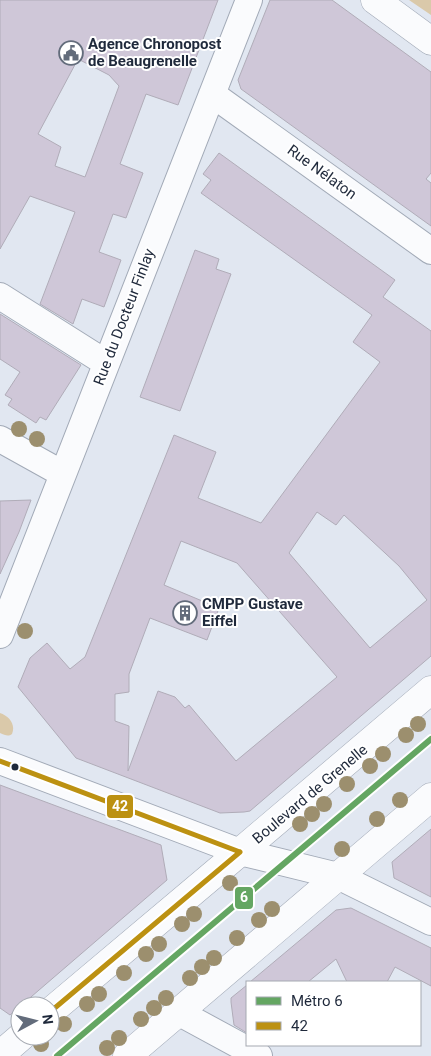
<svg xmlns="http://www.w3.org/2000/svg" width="431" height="1056" viewBox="0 0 431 1056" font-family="Roboto,sans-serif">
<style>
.green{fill:#dac9aa}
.building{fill:#cfc7d8;stroke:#b0acb8;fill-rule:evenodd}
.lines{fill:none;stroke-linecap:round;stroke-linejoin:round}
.minor-casing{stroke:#a2aab7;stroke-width:28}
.major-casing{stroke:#a2aab7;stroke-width:29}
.minor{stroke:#fafbfd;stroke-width:26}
.major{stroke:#fafbfd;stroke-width:28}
.bus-1-casing{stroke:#fff;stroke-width:9}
.bus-1{stroke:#bc9112;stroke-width:5}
.metro-1-casing{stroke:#fff;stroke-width:10}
.metro-1{stroke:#64a662;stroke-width:6}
.tree{fill:#9c8f6e}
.bus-dot{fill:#1f293b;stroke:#fff;stroke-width:2}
.labels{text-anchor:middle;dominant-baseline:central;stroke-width:4;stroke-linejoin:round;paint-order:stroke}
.poi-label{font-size:15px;font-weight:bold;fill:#1f293b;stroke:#fff;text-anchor:start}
.street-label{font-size:15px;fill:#1f293b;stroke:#fff}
.line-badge{stroke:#fff;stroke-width:2}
.badge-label{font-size:14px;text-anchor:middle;font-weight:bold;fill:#fff}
</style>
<rect width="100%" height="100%" fill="#e1e7f1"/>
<path class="green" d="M409,0H431V15Z
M0,713C9,716 16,724 12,734C8,737 5,735 0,733Z"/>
<path class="building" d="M0,0H218L178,105L146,94L120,164L143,173L126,218L113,214L99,252L121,260L104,307L82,299L73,324L40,304L75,212L30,196L0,249ZM78,59L109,75L119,86L85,177L55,166L61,147L38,134Z
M270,0H332L431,72V173L426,179L431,183V226L241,89L238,80Z
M219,153L395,280L383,297L431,331V656L250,811L244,812L220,813L76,758L18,687L30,658L47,643L70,669L85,657L174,435L216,452L198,498L261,523L380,362L353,342L372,315L201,193L211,180L203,174ZM317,512L336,525L344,515L399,566L427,600L370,648L289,553ZM181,541L237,563L337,677L236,761L189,705L185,708L175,697L158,691L128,771L129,726L115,721V694L129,692V674L150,618L207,640L219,608L164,585Z
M195,250L219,259L216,269L231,274L180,411L140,397Z
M0,314L81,365L46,420L40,417L36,423L8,405L12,399L5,395L20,372L0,359Z
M31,500L19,532L0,574V501Z
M0,785L161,845L167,880L10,1015L0,1008Z
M431,829V897L394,878L392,862Z
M351,908L431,948V986L395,967L387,982H347L336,959L308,982H250L336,910Z
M247,985V1033L234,1025L231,1002V998Z"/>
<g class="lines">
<g class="minor-casing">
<path id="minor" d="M212,94L431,251
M0,296L106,363
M0,439L63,474
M0,635L249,0
M0,761L240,852L338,876L431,922
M178,1012L259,1056"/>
</g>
<g class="major-casing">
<path id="major" d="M375,0L431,41
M50,1012C177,905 305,798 431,690
M0,1055L22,1036
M127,1056L431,797"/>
</g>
<use href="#minor" class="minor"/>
<use href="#major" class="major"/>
<g class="bus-1-casing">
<path id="bus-1" d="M0,761L240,852
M50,1012L240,852"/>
</g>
<use href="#bus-1" class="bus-1"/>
<g class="metro-1-casing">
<path id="metro-1" d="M57,1056L431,739"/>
</g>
<use href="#metro-1" class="metro-1"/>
</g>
<g class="tree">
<circle cx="19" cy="429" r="8"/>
<circle cx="37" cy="439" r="8"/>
<circle cx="25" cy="631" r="8"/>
<circle cx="418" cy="724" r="8"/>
<circle cx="406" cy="735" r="8"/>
<circle cx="383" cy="754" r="8"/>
<circle cx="370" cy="766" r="8"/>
<circle cx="347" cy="784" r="8"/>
<circle cx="400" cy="800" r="8"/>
<circle cx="324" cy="804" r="8"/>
<circle cx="312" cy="814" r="8"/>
<circle cx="377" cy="819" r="8"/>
<circle cx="300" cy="824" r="8"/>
<circle cx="342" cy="849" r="8"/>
<circle cx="230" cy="883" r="8"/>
<circle cx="272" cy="909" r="8"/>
<circle cx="194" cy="914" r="8"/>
<circle cx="259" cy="920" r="8"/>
<circle cx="182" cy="924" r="8"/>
<circle cx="237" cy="938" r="8"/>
<circle cx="159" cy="944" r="8"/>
<circle cx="146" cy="954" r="8"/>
<circle cx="214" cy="958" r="8"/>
<circle cx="202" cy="967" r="8"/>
<circle cx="124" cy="973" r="8"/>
<circle cx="190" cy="978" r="8"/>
<circle cx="99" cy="994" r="8"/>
<circle cx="166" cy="998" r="8"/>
<circle cx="87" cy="1004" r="8"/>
<circle cx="154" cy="1008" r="8"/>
<circle cx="141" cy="1019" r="8"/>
<circle cx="64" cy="1024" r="8"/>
<circle cx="119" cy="1038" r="8"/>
<circle cx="41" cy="1044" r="8"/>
<circle cx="107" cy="1048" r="8"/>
</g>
<defs>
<g id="civic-ring" transform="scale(1.25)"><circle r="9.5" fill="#fff" stroke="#636c7b" stroke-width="1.5"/><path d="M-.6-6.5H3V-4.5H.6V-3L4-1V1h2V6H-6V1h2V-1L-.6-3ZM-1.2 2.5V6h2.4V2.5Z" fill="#636c7b"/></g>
<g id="building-ring" transform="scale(1.25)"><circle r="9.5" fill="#fff" stroke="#636c7b" stroke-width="1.5"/><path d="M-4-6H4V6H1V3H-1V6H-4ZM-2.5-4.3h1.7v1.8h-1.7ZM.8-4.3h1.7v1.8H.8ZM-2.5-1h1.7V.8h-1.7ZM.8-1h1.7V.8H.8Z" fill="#636c7b"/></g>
</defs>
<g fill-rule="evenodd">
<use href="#civic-ring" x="71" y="53"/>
<use href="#building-ring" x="185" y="613"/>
</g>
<circle class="bus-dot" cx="15" cy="767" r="4.5"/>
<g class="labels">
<g class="poi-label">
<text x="88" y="44">Agence Chronopost<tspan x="88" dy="17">de Beaugrenelle</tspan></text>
<text x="202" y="604">CMPP Gustave<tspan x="202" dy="17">Eiffel</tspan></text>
</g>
<g class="street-label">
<text transform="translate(322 172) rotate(36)">Rue Nélaton</text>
<text transform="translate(124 317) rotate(-69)">Rue du Docteur Finlay</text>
<text transform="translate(310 794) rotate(-40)">Boulevard de Grenelle</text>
</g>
</g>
<g class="line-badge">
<rect x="106" y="794" width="28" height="25" rx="5" fill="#bc9112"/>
<rect x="234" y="886" width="20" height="24" rx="5" fill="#64a662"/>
</g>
<g class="badge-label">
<text x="120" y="811">42</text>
<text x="244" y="902">6</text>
</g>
<rect x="246" y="981" width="175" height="65" fill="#ffffff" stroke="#a5a9b1"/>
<rect x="256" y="997" width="25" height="8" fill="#64a662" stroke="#a5a9b1"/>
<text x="291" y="1006" font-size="15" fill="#1f293b">Métro 6</text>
<rect x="256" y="1022" width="25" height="8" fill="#bc9112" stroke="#a5a9b1"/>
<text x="291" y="1031" font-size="15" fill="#1f293b">42</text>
<g transform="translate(35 1021) rotate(83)"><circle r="24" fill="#ffffff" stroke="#a5a9b1"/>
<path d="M0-4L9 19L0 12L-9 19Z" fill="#636c7b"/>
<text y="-8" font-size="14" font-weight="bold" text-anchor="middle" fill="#1f293b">N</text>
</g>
</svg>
